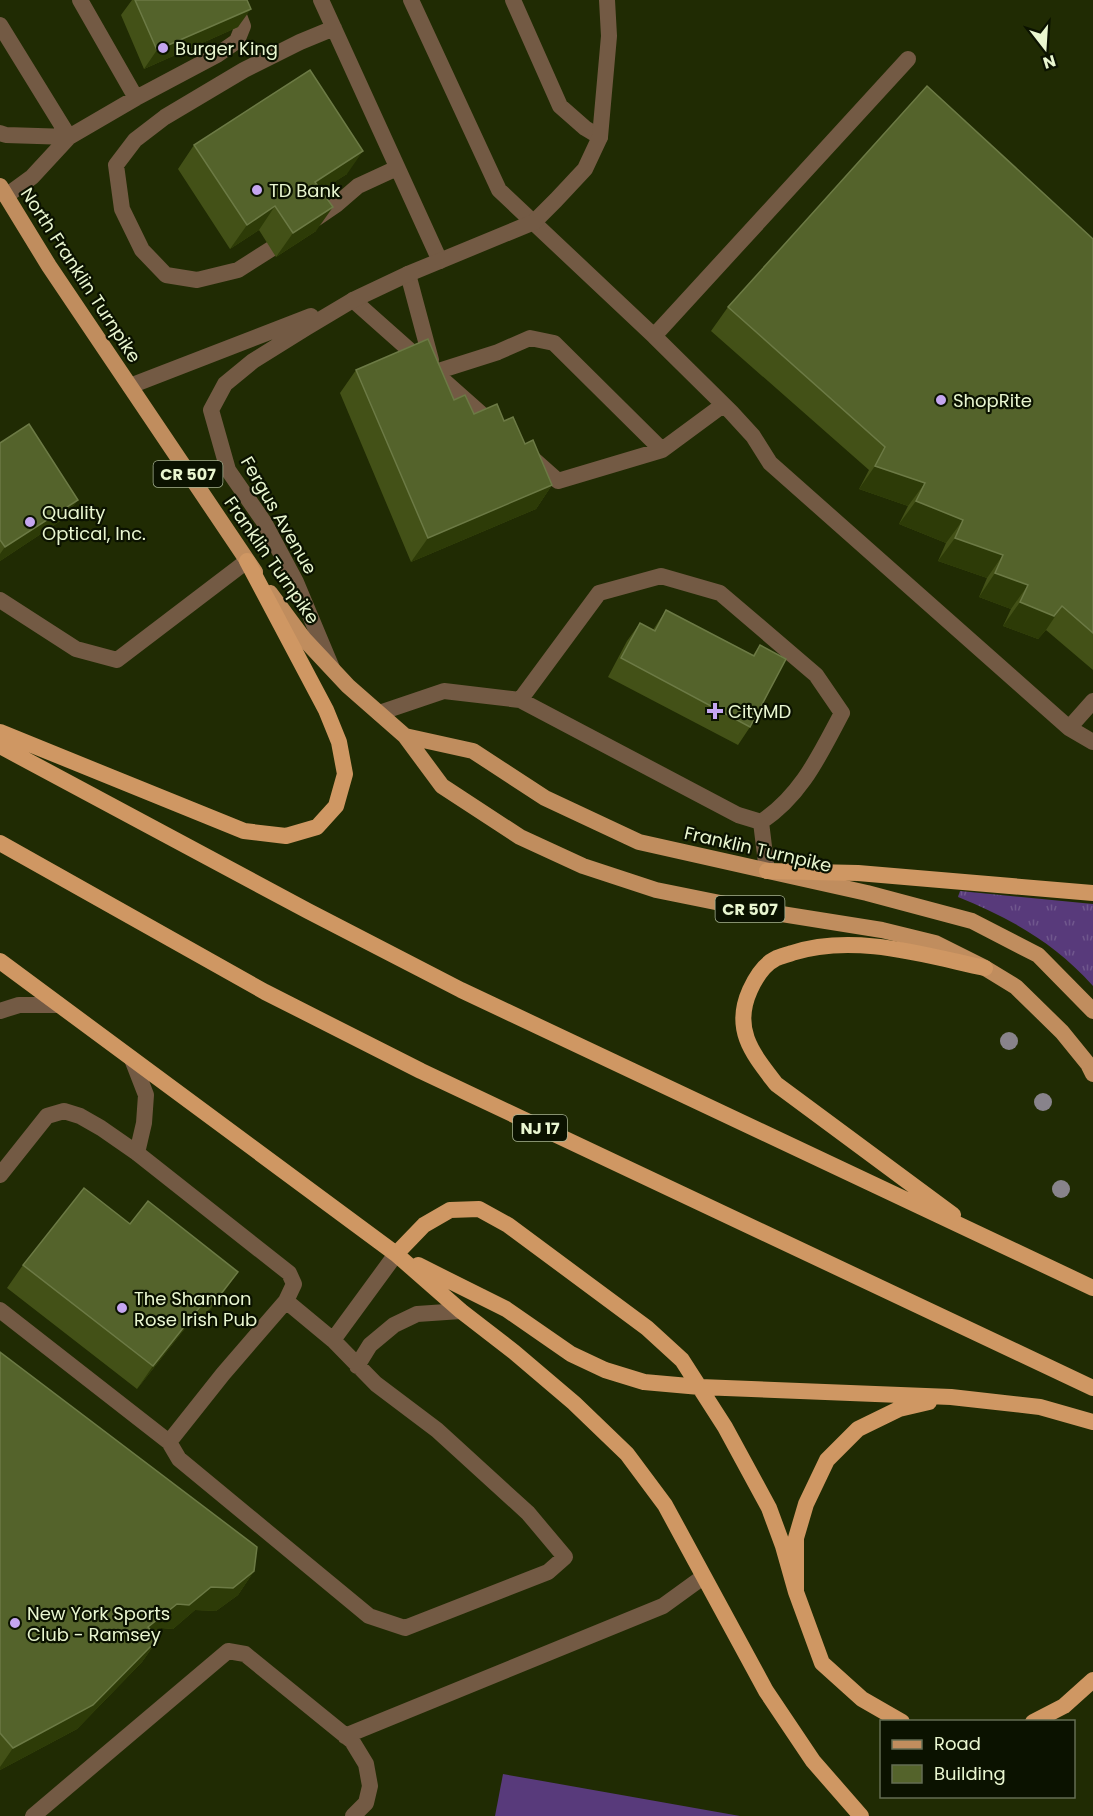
<svg xmlns="http://www.w3.org/2000/svg" width="1093" height="1816" viewBox="0 0 1093 1816" font-family="Poppins,sans-serif">
<style>
.grass{fill:url(#grass-tufts)}
.garden{fill:#583a7b}
.lines{fill:none;stroke-linecap:round;stroke-linejoin:round}
.service{stroke:#735a44;stroke-width:16}
.minor{stroke:#735a44;stroke-width:16}
.primary{stroke:#c08d5e;stroke-width:16}
.trunk{stroke:#cf9763;stroke-width:16}
.tree{fill:#88838b}
.wall{fill:#435117}
.shaded-wall{fill:#2d3b07}
.building{fill:#54632b;stroke:#6c7a45;stroke-width:1.5}
.poi-dot{fill:#c5a6f0;stroke:#0b1200;stroke-width:2}
.labels{text-anchor:middle;dominant-baseline:central;stroke-width:4.5;stroke-linejoin:round;paint-order:stroke}
.shield{fill:#0b1200;stroke:#a6b292;stroke-width:1.5}
.shield-label{font-size:16px;font-weight:bold;fill:#e9f6d0}
.poi-label{font-size:18px;fill:#e9f6d0;stroke:#0b1200;text-anchor:start}
.street-label{font-size:18px;fill:#e9f6d0;stroke:#0b1200}
</style>
<defs>
<pattern id="grass-tufts" width="24" height="20" patternUnits="userSpaceOnUse" patternTransform="scale(1.5)"><rect width="24" height="20" fill="#583a7b"/><path d="M3 7l-1-3M5 7V3M7 7l1-3M15 17l-1-3M17 17v-4M19 17l1-3" fill="none" stroke="#70578d"/></pattern>
</defs>
<rect width="100%" height="100%" fill="#202b03"/>
<path class="grass" d="M960,891L1093,904V986C1055,943 1010,918 958,897Z"/>
<path class="garden" d="M503,1774L740,1816H495Z"/>
<g class="lines">
<path class="service" d="M80,0L136,98L217,55L237,41L243,26L233,0
M321,0L440,261
M411,0L499,190L654,336L731,412L753,436L770,463L1069,728L1093,742
M513,0L560,106L585,128L600,137
M0,25L69,137
M0,133L6,135L69,137
M6,196L32,177L69,137L136,98
M314,220L336,205L358,186L397,168
M271,249L238,270L197,280L166,275L142,250L122,209L116,165L135,140L165,117L244,70L300,42L334,28
M408,274L431,360
M353,300L496,427
M654,336L908,59
M435,372L498,352L530,338L554,343L662,450
M531,457L558,481L662,450L723,405
M0,600L76,649L117,660L247,561
M379,713L444,691L520,700L738,815L761,822C802,795 820,754 842,713L816,675L720,593L661,576L599,593L520,700
M1069,728L1093,701
M761,822L767,871
M0,1011L19,1005H59
M132,1059L146,1095L144,1123L137,1153
M0,1175L47,1116L64,1111L80,1116L101,1128L137,1153L289,1273L294,1284L286,1301L333,1340L376,1384L437,1430L528,1513L565,1557L548,1572L405,1628L369,1616L179,1459L169,1442L0,1310
M333,1340L396,1254
M357,1366L370,1345L394,1325L417,1314L461,1311
M169,1442L223,1374L286,1301
M345,1736L663,1606L703,1577
M33,1816L228,1651L245,1654L352,1741L366,1764L370,1786L366,1803L353,1816"/>
<path class="minor" d="M130,386L311,316
M332,668L296,582L264,522L228,470L211,410L225,384L253,361L306,328L353,300L408,274L534,222L556,200L585,169L600,137L609,36L607,0"/>
<path class="primary" d="M0,186L49,266L255,572
M270,593L304,639L348,686L405,736L442,786L520,837L583,866L656,890L750,909L882,930L935,943L985,968L1016,987L1062,1032L1088,1064L1093,1074
M405,736L473,751L545,798L639,842L867,893L972,921L1038,955L1093,1011"/>
<path class="trunk" d="M0,732L244,831L286,836L317,827L336,806L345,774L339,742L326,710L247,561
M0,746L308,911L461,990L1093,1288
M0,843L265,992L421,1071L1093,1388
M767,871L858,873L1093,893
M0,961L396,1254L461,1311L514,1352L574,1403L627,1454L665,1505L766,1691L813,1761L861,1816
M953,1215L776,1084C753,1054 732,1030 750,990C755,979 763,965 775,959C780,956 787,955 792,953C854,933 924,955 985,968
M396,1254L424,1225L450,1210L479,1209L508,1225L647,1328L682,1360L725,1427L769,1508L783,1546L796,1592
M418,1265L506,1309L571,1354L605,1370L644,1382L700,1387L951,1397L1040,1407L1093,1422
M902,1722L862,1699L822,1663L796,1592V1538L806,1504L827,1460L858,1429L899,1409L929,1402
M1033,1722L1064,1706L1093,1680"/>
</g>
<g class="tree">
<circle cx="1009" cy="1041" r="9"/>
<circle cx="1043" cy="1102" r="9"/>
<circle cx="1061" cy="1189" r="9"/>
</g>
<path class="wall" d="M132,0H247L238,27L144,69L121,15Z
M194,145L347,174L321,190L316,231L276,257L259,230L230,249L178,169Z
M1093,239V670L1046,630L1038,639L1003,626L1011,609L979,597L987,578L938,561L946,543L899,524L908,506L859,489L869,470L711,331L728,307Z
M356,370L454,400L474,414L504,421L525,444L552,485L536,509L411,562L340,393Z
M0,443L65,518L0,561Z
M666,610L753,655L760,645L750,727L738,745L608,677L627,641L640,623L653,630Z
M23,1265L222,1295L197,1326L191,1321L137,1389L7,1288Z
M0,1352L254,1571L238,1595L216,1611L195,1610L173,1629L161,1628L154,1633L158,1639L142,1662L77,1729L0,1770Z"/>
<path class="shaded-wall" d="M251,9L238,27L144,69L157,50Z
M363,151L347,174L299,205L315,182Z
M275,206L259,230L230,249L247,225Z
M333,207L316,231L276,257L293,233Z
M875,466L925,483L908,506L859,489Z
M552,485L536,509L411,562L428,538Z
M78,500L65,518L0,561V554L5,547Z
M916,501L963,520L946,543L899,524Z
M955,538L1003,555L987,578L938,561Z
M995,573L1028,585L1011,609L979,597Z
M1020,602L1062,606L1046,630L1038,639L1003,626Z
M238,1272L222,1295L197,1326L214,1303Z
M207,1298L191,1321L137,1389L153,1366Z
M254,1571L238,1595L216,1611L195,1610L173,1629L161,1628L132,1651L148,1627L177,1604L211,1587Z
M158,1639L142,1662L77,1729L0,1770V1767L13,1748Z"/>
<path class="building" d="M135,0H247L251,9L157,50Z
M310,70L363,151L315,182L333,207L293,233L275,206L247,225L194,145Z
M927,86L1093,239V633L1062,606L1054,616L1020,602L1028,585L995,573L1003,555L955,538L963,520L916,501L925,483L875,466L885,447L728,307Z
M428,339L454,400L465,395L474,414L497,404L504,421L513,417L525,444L533,440L552,485L428,538L356,370Z
M29,424L78,500L5,547L0,540V443Z
M666,610L754,656L760,645L786,659L750,727L621,658L640,623L655,631Z
M84,1188L130,1224L148,1201L238,1272L214,1303L207,1298L153,1366L23,1265Z
M0,1352L257,1547L254,1571L233,1588L211,1587L189,1605L177,1604L148,1627L158,1639L93,1705L13,1748L0,1733Z"/>
<g class="poi-dot">
<circle cx="163" cy="48" r="6"/>
<circle cx="257" cy="190" r="6"/>
<circle cx="941" cy="400" r="6"/>
<circle cx="30" cy="522" r="6"/>
<path d="M712 702h6v6h6v6h-6v6h-6v-6h-6v-6h6z"/>
<circle cx="122" cy="1308" r="6"/>
<circle cx="15" cy="1623" r="6"/>
</g>
<g class="labels">
<g class="shield">
<rect x="153.5" y="461" width="69" height="26" rx="4.5"/>
<rect x="715.5" y="896" width="69" height="26" rx="4.5"/>
<rect x="513" y="1115" width="54" height="26" rx="4.5"/>
</g>
<g class="shield-label">
<text x="188" y="474">CR 507</text>
<text x="750" y="909">CR 507</text>
<text x="540" y="1128">NJ 17</text>
</g>
<g class="poi-label">
<text x="175" y="48">Burger King</text>
<text x="269" y="190">TD Bank</text>
<text x="953" y="400">ShopRite</text>
<text x="42" y="512">Quality<tspan x="42" dy="21">Optical, Inc.</tspan></text>
<text x="728" y="711">CityMD</text>
<text x="134" y="1298">The Shannon<tspan x="134" dy="21">Rose Irish Pub</tspan></text>
<text x="27" y="1613">New York Sports<tspan x="27" dy="21">Club - Ramsey</tspan></text>
</g>
<g class="street-label">
<text transform="translate(81 275) rotate(57)">North Franklin Turnpike</text>
<text transform="translate(279 515) rotate(60)">Fergus Avenue</text>
<text transform="translate(272 560) rotate(55)">Franklin Turnpike</text>
<text transform="translate(758 849) rotate(13)">Franklin Turnpike</text>
</g>
</g>
<rect x="880" y="1720" width="195" height="78" fill="#0b1200" stroke="#646d53" stroke-width="1.5"/>
<rect x="892" y="1740" width="30" height="9" fill="#c08d5e" stroke="#646d53" stroke-width="1.5"/>
<text x="934" y="1750" font-size="18" fill="#e9f6d0">Road</text>
<rect x="892" y="1765" width="30" height="18" fill="#54632b" stroke="#646d53" stroke-width="1.5"/>
<text x="934" y="1780" font-size="18" fill="#e9f6d0">Building</text>
<g transform="translate(1045 48) rotate(163)" stroke="#0b1200" stroke-width="4.5" paint-order="stroke">
<path d="M0-4.5L10 22L0 15L-10 22Z" fill="#e9f6d0"/>
<text y="-9" font-size="16" font-weight="bold" text-anchor="middle" fill="#e9f6d0">N</text>
</g>
</svg>
